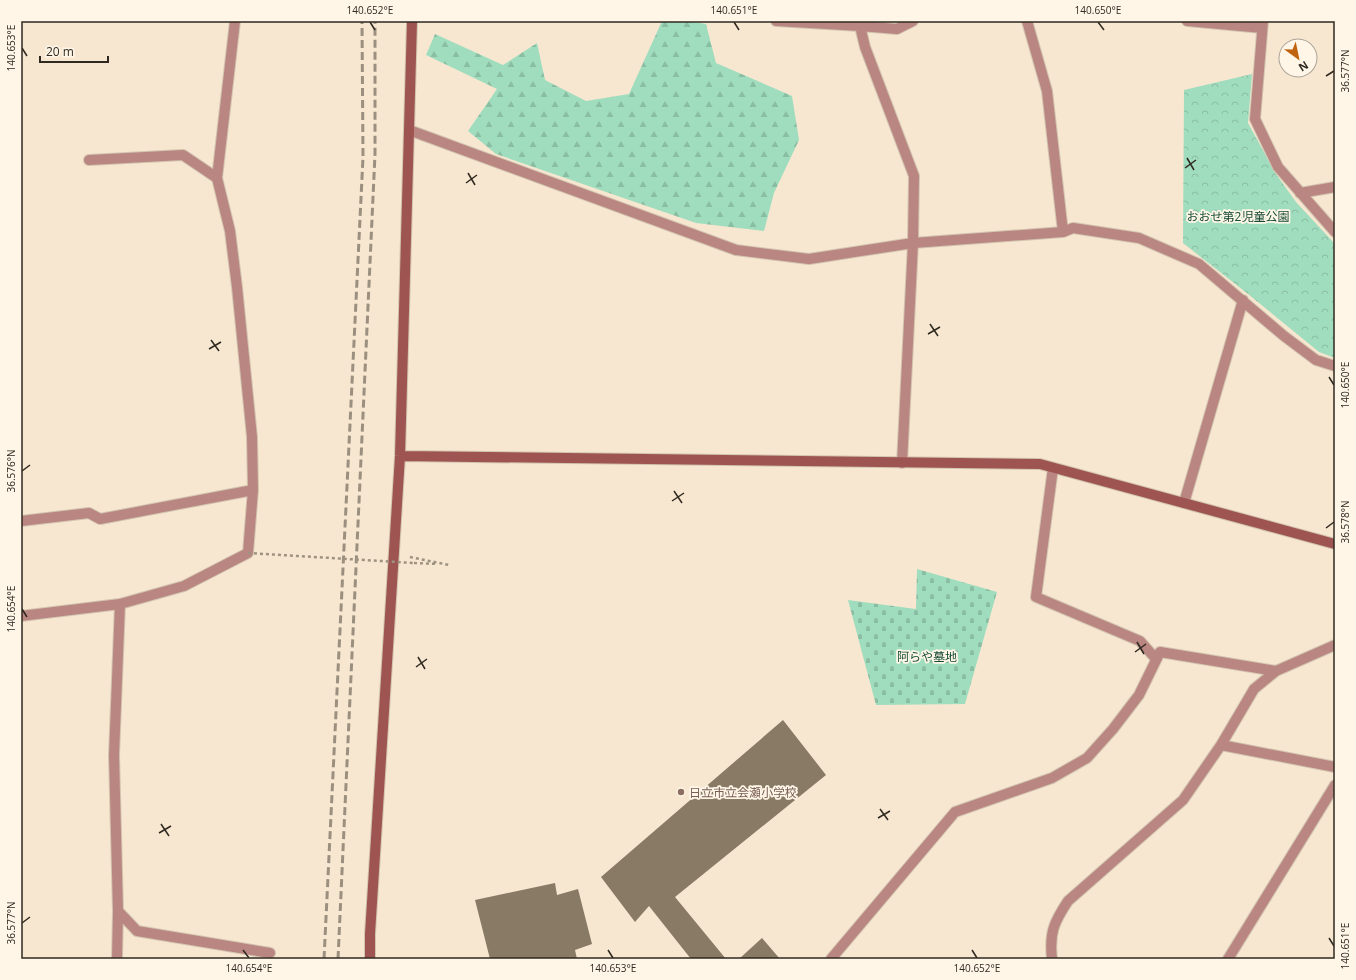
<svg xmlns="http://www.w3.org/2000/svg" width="1356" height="980" viewBox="0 0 1356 980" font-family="'Open Sans','Noto Sans JP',sans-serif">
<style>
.forest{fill:url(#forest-firs)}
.cemetery{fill:url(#cemetery-stones)}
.park{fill:url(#park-crowns)}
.building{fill:#887a65}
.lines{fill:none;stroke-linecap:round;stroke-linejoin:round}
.street-casing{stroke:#d3c5b0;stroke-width:12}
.secondary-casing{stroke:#d3c5b0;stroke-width:12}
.path{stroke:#9e9281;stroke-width:2.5;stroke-dasharray:3 3;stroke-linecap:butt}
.street{stroke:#ba8682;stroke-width:10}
.secondary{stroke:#9e5551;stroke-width:10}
.rail{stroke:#9b907f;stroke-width:3;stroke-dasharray:8 4;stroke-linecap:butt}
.path-bridge{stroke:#9e9281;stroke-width:2.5;stroke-dasharray:3 3;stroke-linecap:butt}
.ticks{fill:none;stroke:#2f2920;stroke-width:1.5}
.education-dot{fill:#8d6e63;stroke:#fff6e8;stroke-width:1.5}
.labels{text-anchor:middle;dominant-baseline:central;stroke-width:3.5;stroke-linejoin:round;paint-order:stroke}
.park-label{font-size:12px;fill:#154b35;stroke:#fff6e8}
.education-label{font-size:12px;fill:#785e54;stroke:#fff6e8;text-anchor:start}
.neatline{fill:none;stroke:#2f2920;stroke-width:1.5}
.ticks-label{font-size:10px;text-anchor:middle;fill:#2f2920}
</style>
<defs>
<pattern id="forest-firs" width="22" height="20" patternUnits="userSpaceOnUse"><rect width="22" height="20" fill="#a0ddbe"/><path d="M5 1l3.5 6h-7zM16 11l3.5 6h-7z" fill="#8abea3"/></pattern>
<pattern id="cemetery-stones" width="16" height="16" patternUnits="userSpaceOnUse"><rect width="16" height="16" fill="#a0ddbe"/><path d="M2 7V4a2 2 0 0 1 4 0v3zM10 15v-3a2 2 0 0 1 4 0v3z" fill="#8abea3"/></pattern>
<pattern id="park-crowns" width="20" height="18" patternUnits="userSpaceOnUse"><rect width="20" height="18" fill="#a0ddbe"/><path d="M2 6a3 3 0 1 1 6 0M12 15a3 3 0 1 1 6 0" fill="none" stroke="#8abea3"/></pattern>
</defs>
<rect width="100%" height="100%" fill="#f7e7d0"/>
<path class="forest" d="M662,21H687L706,24L716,63L792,96L799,140L774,193L764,231L696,223L496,154L468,131L497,89L426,55L435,34L503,65L537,43L545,80L586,101L629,94Z"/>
<path class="cemetery" d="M917,569L997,592L965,704L876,705L848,600L916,609Z"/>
<path class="park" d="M1252,74L1248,123L1276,174L1296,202L1335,244V358L1319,352L1248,294L1183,243L1184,90Z"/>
<path class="building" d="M783,720L826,775L675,897L726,959H691L649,906L635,922L601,877Z
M555,883L557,895L578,889L592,944L575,950L577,959H490L475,900Z
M762,938L780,959H739Z"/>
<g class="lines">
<g class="street-casing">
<path id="street" d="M776,21L860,26L865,47L914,176L913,243L902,463
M1027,21L1047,91L1063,232
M1187,21L1262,28
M1263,21L1255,119L1278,167L1335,232
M860,26L897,29L913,21
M409,130L736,250L809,259L913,243L1063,232L1073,228L1139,238L1199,264L1284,336L1316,360L1335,366
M89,160L183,155L217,178L230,231L237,287L252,437L253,490
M217,178L235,21
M1300,193L1335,187
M1053,468L1036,597L1140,641L1156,659
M1184,503L1243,300
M21,521L89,513L100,519L253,490L248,553L184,586L120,604L21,616
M120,604L114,755L118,911L137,931L270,953
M1221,745L1335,767
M117,959L118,911
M831,959L955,812L1052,778L1087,758L1113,729L1139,695L1160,652L1276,671
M1052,959C1049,933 1054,922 1068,901L1183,800L1221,745L1254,689L1276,671L1335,645
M1228,959L1335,785"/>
</g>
<g class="secondary-casing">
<path id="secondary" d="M400,456L1040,464L1335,544
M370,959V934L400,456L412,21"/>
</g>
<path class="path" d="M410,557L449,565
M414,563L438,564"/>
<use href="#street" class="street"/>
<use href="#secondary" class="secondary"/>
<path class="rail" d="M324,959L363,157L362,21
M338,959L375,154V21"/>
<path class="path-bridge" d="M248,553L414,563"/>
</g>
<path class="ticks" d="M370,22L375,30M734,22L739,30M1098,22L1104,30M22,48L27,56M1326,76L1334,71M1187,158L1194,170M1185,168L1196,160M468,173L475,185M466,183L477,175M930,324L938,336M928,334L940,327M211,340L219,351M209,349L221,342M1329,377L1334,385M22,471L30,465M674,491L682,503M672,501L684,493M1326,528L1334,522M22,609L27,617M1137,642L1144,654M1135,652L1146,644M418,657L425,669M416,667L427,659M880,809L888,820M878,818L890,811M161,824L169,836M159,833L171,826M22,923L30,917M1329,938L1334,946M243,950L249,958M608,950L613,958M972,950L977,958"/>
<circle class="education-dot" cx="681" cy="792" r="4"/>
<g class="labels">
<g class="park-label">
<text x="1238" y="216">おおせ第2児童公園</text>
<text x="927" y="656">阿らや墓地</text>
</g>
<g class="education-label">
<text x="689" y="792">日立市立会瀬小学校</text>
</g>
</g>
<rect width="1356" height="980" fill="none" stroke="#fff6e8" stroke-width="44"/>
<g transform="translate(1298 58) rotate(147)"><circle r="19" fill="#fff6e8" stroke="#aca498"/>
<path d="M0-3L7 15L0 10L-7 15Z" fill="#bf630f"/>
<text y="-6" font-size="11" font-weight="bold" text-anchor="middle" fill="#2f2920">N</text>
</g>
<path d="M40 56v6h68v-6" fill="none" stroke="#2f2920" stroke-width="2"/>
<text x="46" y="56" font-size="12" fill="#2f2920" stroke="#fff6e8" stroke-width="3" paint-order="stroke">20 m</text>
<rect x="22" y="22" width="1312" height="936" class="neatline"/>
<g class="ticks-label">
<text x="370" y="14">140.652°E</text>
<text x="734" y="14">140.651°E</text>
<text x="1098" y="14">140.650°E</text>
<text transform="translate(11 48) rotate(-90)" y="4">140.653°E</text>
<text transform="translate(1345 71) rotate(-90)" y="4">36.577°N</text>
<text transform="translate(1345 385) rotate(-90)" y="4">140.650°E</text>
<text transform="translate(11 471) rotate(-90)" y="4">36.576°N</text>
<text transform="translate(1345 522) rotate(-90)" y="4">36.578°N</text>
<text transform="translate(11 609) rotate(-90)" y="4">140.654°E</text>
<text transform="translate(11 923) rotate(-90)" y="4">36.577°N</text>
<text transform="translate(1345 946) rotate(-90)" y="4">140.651°E</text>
<text x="249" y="972">140.654°E</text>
<text x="613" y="972">140.653°E</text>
<text x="977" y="972">140.652°E</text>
</g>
</svg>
